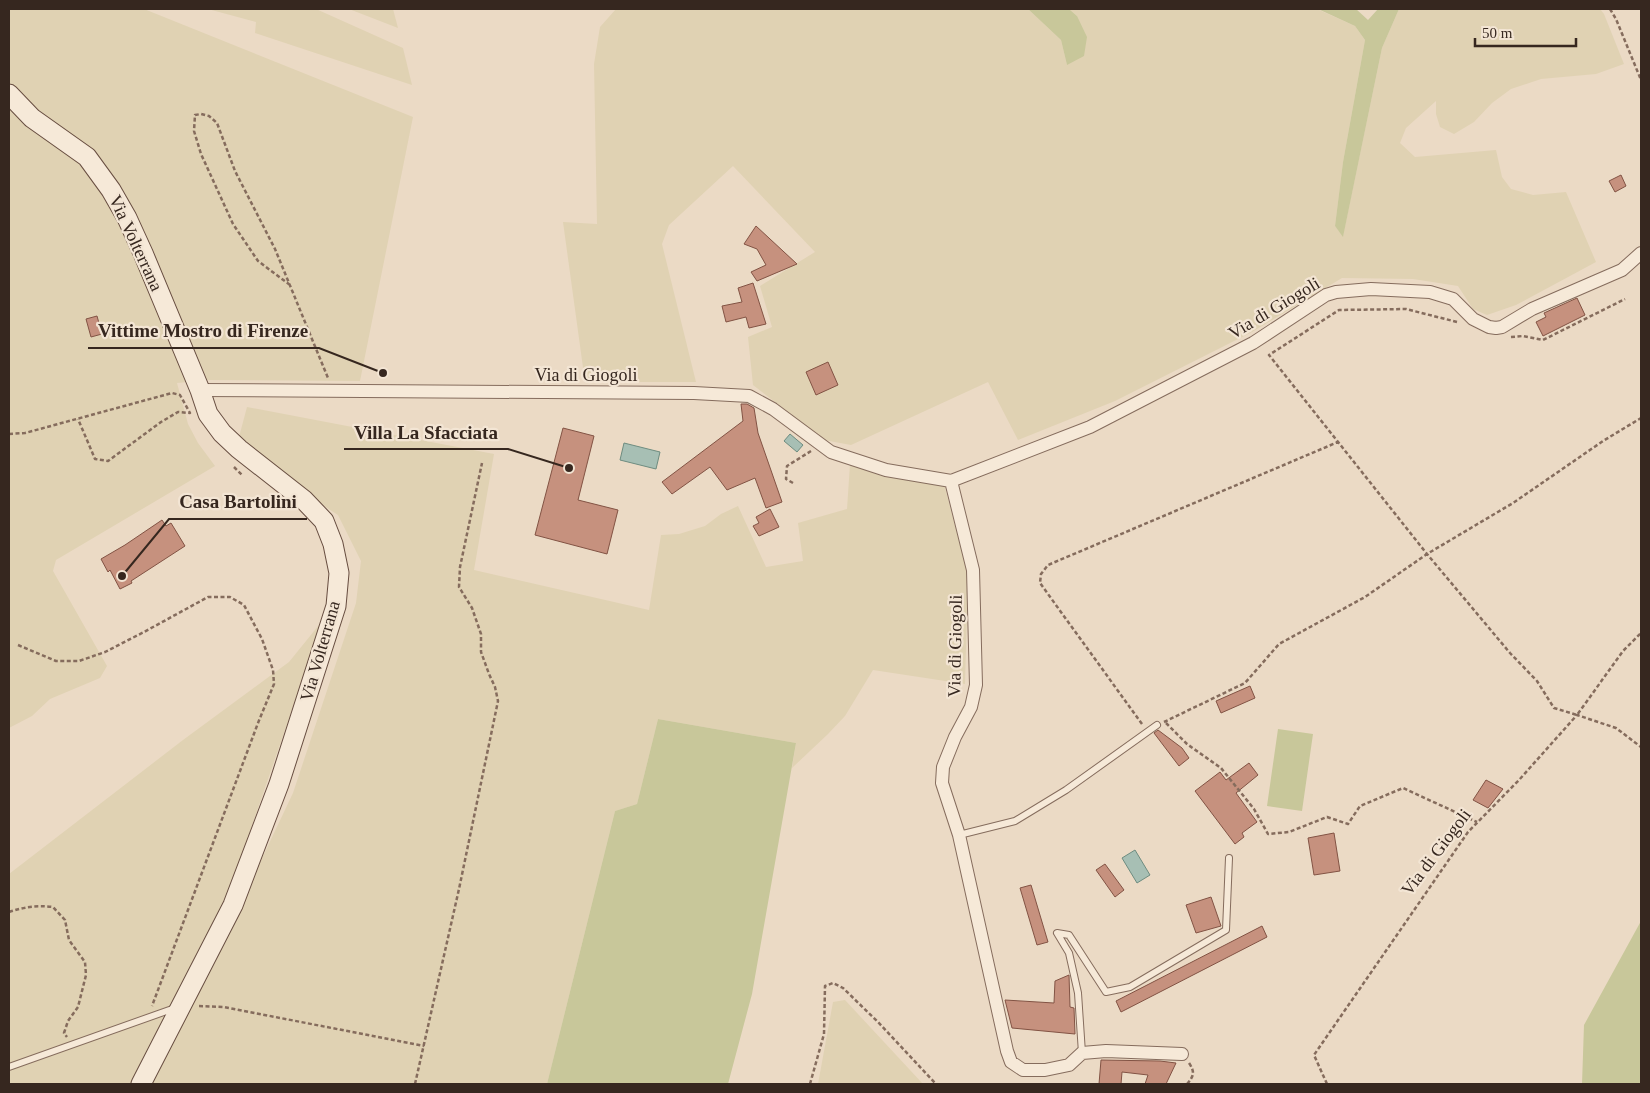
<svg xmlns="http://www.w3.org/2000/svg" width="1650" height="1093" viewBox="0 0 1650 1093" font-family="'Times New Roman',serif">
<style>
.farmland{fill:#e0d2b3}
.green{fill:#c8c79a}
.water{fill:#a7bfb4;stroke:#6e8c80}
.building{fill:#c6917e;stroke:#825344}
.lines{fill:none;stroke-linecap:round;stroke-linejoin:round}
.lane-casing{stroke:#856c5d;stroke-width:8}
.street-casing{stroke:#856c5d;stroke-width:14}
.secondary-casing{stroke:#674d40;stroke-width:21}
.path{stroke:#856c5d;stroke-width:2.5;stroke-dasharray:4 2.5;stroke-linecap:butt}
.lane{stroke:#f6e9d8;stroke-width:6}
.street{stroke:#f6e9d8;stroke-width:12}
.secondary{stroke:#f6e9d8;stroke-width:19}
.labels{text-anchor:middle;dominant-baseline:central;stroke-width:4.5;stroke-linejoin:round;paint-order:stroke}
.street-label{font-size:18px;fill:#36271f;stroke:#f3e5d4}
.leader{fill:none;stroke:#36271f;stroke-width:2}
.callout-dot{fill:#36271f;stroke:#f3e5d4;stroke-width:2}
.callout-label{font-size:19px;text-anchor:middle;font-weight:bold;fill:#36271f;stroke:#f3e5d4;stroke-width:4.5;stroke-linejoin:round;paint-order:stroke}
</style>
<rect width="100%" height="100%" fill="#ebdac5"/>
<path class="farmland" d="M9,9H144L413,117L360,381L208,380L177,383L188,424L198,443L215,466L56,560L53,571L107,666L100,678L50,699L32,716L9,728Z
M208,9H316L403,48L412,85L255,33L256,22Z
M349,9H393L398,28Z
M616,9H1028L1061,40L1067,65L1077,16L1069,9H1317L1355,26L1365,40L1343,162L1335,226L1343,236L1382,48L1399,9H1600L1604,14L1624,64L1596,74L1541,79L1511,89L1492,103L1474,122L1454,134L1440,127L1436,114V101L1406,128L1400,143L1415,157L1496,150L1502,177L1511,189L1533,195L1566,192L1596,262L1516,305L1487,315L1473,309L1458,286L1413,279L1342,278L1252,332L1115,401L1018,440L988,382L851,445L824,440L753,385L748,337L772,327L760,286L815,252L733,166L669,225L662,244L696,382H585L563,222L597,224L594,64L600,27Z
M247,407L494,454L474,570L649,610L661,535L679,534L705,526L721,514L738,506L766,567L803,561L798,523L847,509L850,464L944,484L968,575L965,684L873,670L845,716L828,734L792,768L796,743L658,719L637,804L615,811L547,1084H152L199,991L293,793L356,603L361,561L338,515L313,499L239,437Z
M323,620L228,895L130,1084H9V874L183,740L289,662Z
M845,1000L923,1084H818L833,1002Z"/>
<path class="green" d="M1028,9H1069L1077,16L1087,37L1084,56L1067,65L1061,40Z
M1318,9H1356L1368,20L1378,9H1399L1382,48L1343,237L1335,226L1343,162L1365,40L1355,26Z
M658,719L796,743L752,994L728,1084H547L615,811L637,804Z
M1278,729L1313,734L1302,811L1267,806Z
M1641,921V1084H1582L1584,1025Z"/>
<path class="water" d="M790,434L803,445L797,452L784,441Z
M624,443L660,452L656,469L620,460Z
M1135,850L1150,875L1137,883L1122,858Z"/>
<path class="building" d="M1621,175L1626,186L1615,192L1609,181Z
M756,226L797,264L757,281L751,272L766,265L757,249L744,244Z
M753,283L766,324L749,328L746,317L726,322L722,306L742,302L738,288Z
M1577,298L1585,315L1543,336L1536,322L1546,317L1544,313Z
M97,316L102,334L91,337L86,319Z
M828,362L838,385L816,395L806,372Z
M741,404H747L754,408L758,433L782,502L766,508L755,478L727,490L710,467L672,494L662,482L743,421Z
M563,428L594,436L578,500L618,510L607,554L535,535Z
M770,509L779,527L759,536L753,526L759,523L756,517Z
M162,520L166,526L171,523L185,546L131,581L132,583L120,589L110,570L108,572L101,559L125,545Z
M1250,686L1255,698L1221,713L1216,701Z
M1158,730L1182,748L1189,758L1179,766L1154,733Z
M1249,763L1258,775L1236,793L1257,822L1242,833L1244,837L1235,844L1195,791L1220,772L1226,780Z
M1486,780L1503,789L1488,808L1473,800Z
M1334,833L1340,871L1314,875L1308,838Z
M1105,864L1124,890L1115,897L1096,870Z
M1031,885L1048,942L1037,945L1020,888Z
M1211,897L1221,926L1196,933L1186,905Z
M1262,926L1267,937L1121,1012L1116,1001Z
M1069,975L1070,1007L1074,1008L1075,1034L1012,1028L1005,1000L1054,1003L1055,981Z
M1101,1060L1160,1061L1176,1063L1166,1084H1145L1148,1075L1122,1072L1121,1084H1099Z"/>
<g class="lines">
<g class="lane-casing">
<path id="lane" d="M959,835L1015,821L1066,790L1157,725
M1082,1053L1078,993L1069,953L1057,933L1069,935L1106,992L1130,987L1226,930L1229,858
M9,1067L175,1008"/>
</g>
<g class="street-casing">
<path id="street" d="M200,390L694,393L749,396L773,409L831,452L886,470L951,481L1090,427L1253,343L1326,295L1336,292L1371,289L1430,292L1453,299L1473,319L1489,327L1496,328L1502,327L1532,309L1622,270L1641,253
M951,481L973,570L976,685L971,707L955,737L943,767L942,783L959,835L1007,1051L1011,1062L1023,1070H1045L1069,1065L1082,1053L1106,1051L1182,1054"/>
</g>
<g class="secondary-casing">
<path id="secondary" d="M9,94L32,118L87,157L111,190L127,218L143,253L200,390L208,414L222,433L239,449L304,500L324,521L333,544L339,573L336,606L279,784L233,905L141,1084"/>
</g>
<path class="path" d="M1610,9L1616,19L1641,80
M290,285L258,261L233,224L201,154L194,131L195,115L201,114L209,116L217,123L235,171L275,249L328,378
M1457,322L1406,309L1339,310L1269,355L1427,554L1510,653L1537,681L1554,708L1577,715L1623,651L1641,633
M1511,337L1523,336L1543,340L1625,299
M9,434L25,433L172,393L180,395L190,413L178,412L161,422L108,461L95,459L78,419
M234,467L243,476
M793,483L786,479L787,466L811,451
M18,645L56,661H79L105,652L144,632L208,597H230L244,605L262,639L273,670L274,684L258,723L152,1006
M1164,722L1245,683L1279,644L1365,597L1427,554L1513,503L1603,441L1641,418
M1166,723L1187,744L1221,768L1254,809L1268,834L1289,832L1327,817L1348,824L1360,806L1403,788L1477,822
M1142,724L1040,583L1041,574L1048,565L1338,442
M9,912C24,907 37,905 53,907L65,920L69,940L85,962L86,975L78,1007L68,1021L64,1033L67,1037
M199,1006L224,1007L424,1046
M415,1084L459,889L498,701L495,687L489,674L481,652V634L472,608L459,587L460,567L482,463
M810,1084L824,1034L825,986L833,983L843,988L878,1022L936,1084
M1187,1084C1194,1076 1195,1072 1189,1063
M1327,1084L1314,1055L1468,832L1519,780L1577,715L1616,728L1641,747"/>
<use href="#lane" class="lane"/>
<use href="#street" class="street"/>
<use href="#secondary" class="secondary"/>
</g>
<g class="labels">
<g class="street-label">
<text transform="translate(136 243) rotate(65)">Via Volterrana</text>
<text transform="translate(1274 308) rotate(-31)">Via di Giogoli</text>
<text x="586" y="375">Via di Giogoli</text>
<text transform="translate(955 646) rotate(-89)">Via di Giogoli</text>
<text transform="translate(320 651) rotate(-74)">Via Volterrana</text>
<text transform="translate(1436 852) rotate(-53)">Via di Giogoli</text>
</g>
</g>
<path class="leader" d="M383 373L319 348H88M569 468L508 449H344M122 576L169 519H307"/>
<g class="callout-dot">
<circle cx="383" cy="373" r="5"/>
<circle cx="569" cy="468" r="5"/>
<circle cx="122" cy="576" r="5"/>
</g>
<g class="callout-label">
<text x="203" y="337">Vittime Mostro di Firenze</text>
<text x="426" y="439">Villa La Sfacciata</text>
<text x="238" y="508">Casa Bartolini</text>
</g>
<rect width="1650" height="1093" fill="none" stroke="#36271f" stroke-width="20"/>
<path d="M1475 38v8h101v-8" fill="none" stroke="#36271f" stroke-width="2.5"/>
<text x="1482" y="38" font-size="15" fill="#36271f" stroke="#f3e5d4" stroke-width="4" paint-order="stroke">50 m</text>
</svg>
